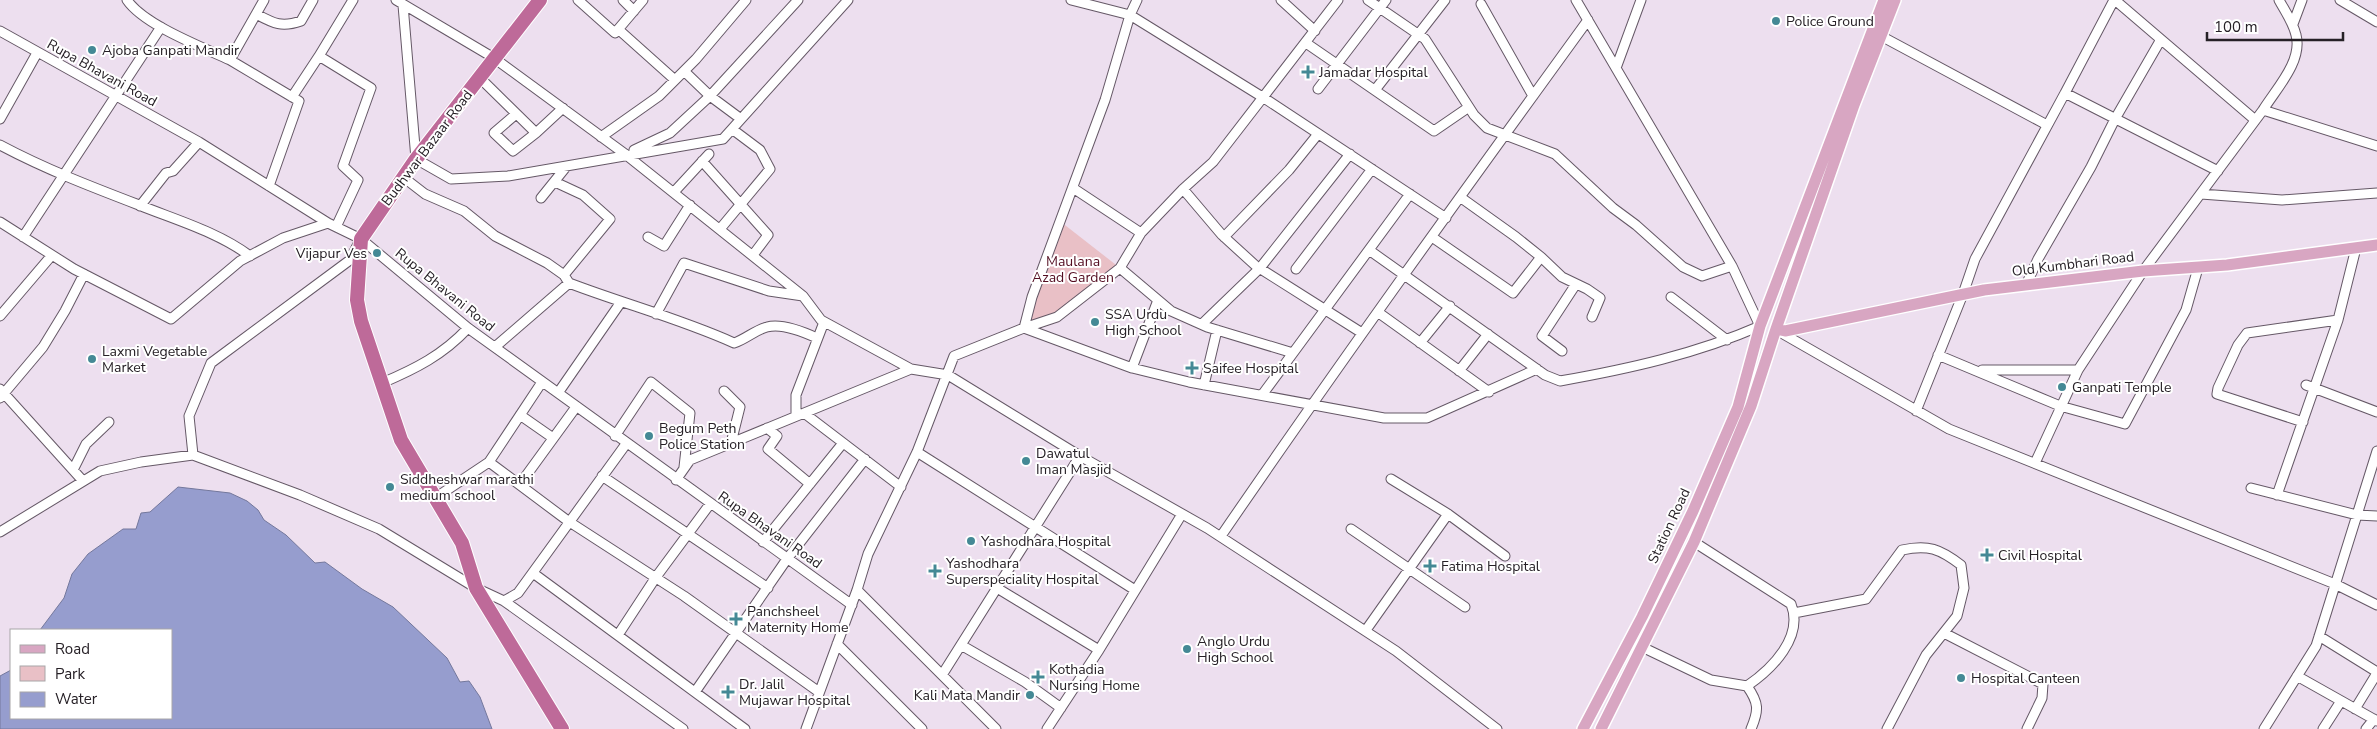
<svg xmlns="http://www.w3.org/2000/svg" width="2377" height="729" viewBox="0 0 2377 729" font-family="'Nunito Sans',sans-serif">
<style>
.green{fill:#e9c0c6}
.water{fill:#969dce;stroke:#74789c}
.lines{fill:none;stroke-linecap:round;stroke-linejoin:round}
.minor-casing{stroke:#655866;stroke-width:11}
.major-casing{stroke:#fff;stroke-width:14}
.highway-casing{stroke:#fff;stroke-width:16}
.minor{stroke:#fff;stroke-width:9}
.major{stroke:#d8a6c2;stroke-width:11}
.highway{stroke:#be6a99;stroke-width:14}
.poi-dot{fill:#448995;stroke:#fff;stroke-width:2}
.labels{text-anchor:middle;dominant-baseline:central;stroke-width:4;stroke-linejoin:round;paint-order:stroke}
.poi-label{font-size:14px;fill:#262026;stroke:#fff;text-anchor:start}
.street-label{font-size:14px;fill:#262026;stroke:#fff}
.park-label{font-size:14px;fill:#540e22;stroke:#fff}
</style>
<rect width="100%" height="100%" fill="#eddfef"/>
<path class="green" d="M1061,222L1120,268L1057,317L1024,328Z"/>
<path class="water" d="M178,487L230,493L247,501L258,510L264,520L286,535L315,563L325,562L362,589L393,607L447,658L460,682L469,681L480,697L492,729H0V676L11,670V718H171V630H40L64,598L72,574L88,554L123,529H136L141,513L150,512Z"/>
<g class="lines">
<g class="minor-casing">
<path id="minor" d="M127,0C144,25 202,47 230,60L264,0
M396,0L494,58L625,154L803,296L821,320L911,369
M578,0L615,33L643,0
M623,0L634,11
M1071,0L1130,15L1264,98L1446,218
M1137,0L1130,15L1105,100L1032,297L1024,328L1132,368L1189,382L1384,418H1427L1537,369
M1281,0L1315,31
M1368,0L1425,39L1474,115L1487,128L1555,154L1613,208L1636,225L1683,267L1702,276L1732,266
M2115,0L2254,119
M2340,0L2377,22
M1481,4L1533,96
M403,5L416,159L451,179L508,176L723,139L848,0
M256,14C273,23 281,28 301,21L313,0
M2293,24L2302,0
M618,29L675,80
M0,31L199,142L328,223L361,239L468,328L852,605
M1881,36L2047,125
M1306,43L1434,131L1469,107
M230,60L299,101L269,186
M1616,68L1641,0
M684,71L710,96L741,119
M480,78L536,133L513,151L494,133L516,114
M1318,89L1386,0
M1375,90L1445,0
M2065,93L2114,0
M292,97L319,56
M2263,110C2276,89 2303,61 2296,35C2293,22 2285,11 2279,0
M0,119L37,53
M536,133L563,108
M601,137L659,96L696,59L746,0
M0,145C45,169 92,187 139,205C176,220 218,232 250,256
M634,150L670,133L710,96L798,0
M702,161L768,235L753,255
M403,177L425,194L464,211L495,236L547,263L564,275L569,283C624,304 681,319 734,343C746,339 755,330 767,327C781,323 804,332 817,338
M555,182L583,195L610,219L564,275
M1073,188L1141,233
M1183,189L1222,235L1256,266L1362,333
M674,192L709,154
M2201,194L2282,200L2377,193
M541,198L566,167
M140,206L166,173L173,171L199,142
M0,222L74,269L171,319L240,261L283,238L328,223
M336,227L358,180L343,166L371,88L319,56L353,0
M720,229L770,169L760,150L732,129
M23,237L161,27
M648,237L664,246L690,205
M1224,237L1289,170L1318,134
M1432,237L1513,293L1541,257L1516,237L1460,197
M1369,250L1545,375L1560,381C1628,369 1696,354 1760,326L1732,266L1576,0
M1541,257L1562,277L1587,289L1600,298L1592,317
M1120,268L1171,311L1207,327L1293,353L1262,395
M1296,269L1372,169
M2026,285L2038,259L2091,167L2115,119L2160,41
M1671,297L1727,340
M1379,313L1489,392
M656,314L684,263L769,291L803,296
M0,316L52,255
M2338,320L2356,248
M1202,324L1260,268L1350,154
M1778,331L1949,429L2335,584L2377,605
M1420,343L1450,306
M495,347L569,283
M1562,351L1542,336L1576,284
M1293,353L1410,194
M1938,355L2060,406L2125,424L2186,310L2198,268
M1132,368L1158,300
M1982,370H2078
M1459,371L1488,334
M382,383C415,369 443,355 468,328
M1204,385L1217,330
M2306,385L2377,412
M0,389L83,481
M724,391L740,407L731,443
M558,393L621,302
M0,398L43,347L65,311L84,274
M1916,411L1963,294L1975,259L2065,93L2218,171
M804,413L901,487
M520,415L553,438
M796,416V395L824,322
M767,428L777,436L768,449L810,484
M615,436L651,382L690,413L684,467
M917,452L1135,590
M193,455L189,416L211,363L350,260L358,244
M489,462L568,521L684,596L819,692
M2035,463L2078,370L2143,271L2263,110L2377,146
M73,470L86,444L109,422
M602,476L768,588
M1391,479L1448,514L1505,556
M676,480L690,460L911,369L948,375L1080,456L1207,528L1396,651L1497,729
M520,484L576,407
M2251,488L2357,515L2377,516
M2277,495L2338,320L2247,333L2238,345L2218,388L2217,394L2303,422
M435,498L489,462L542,382
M1351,529L1465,607
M0,532L100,471L141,462L193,455L300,495L379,529L476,588L504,601L518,593L626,444
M1221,536C1340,362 1464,191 1588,20
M763,542L843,443
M533,573L745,729
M997,588L1099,650
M857,590L996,729
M504,601L683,729
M1794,613L1866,599L1902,550C1928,544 1940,549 1961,565L1964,588L1957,616L1926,655L1887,729
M1366,630L1448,514
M1944,633L2043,684L2042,698L2027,729
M618,635L656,577L710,504
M2319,636L2377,672
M837,644L922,729
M961,645L1025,682L1061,708
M1642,647L1711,680L1747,686C1772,669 1804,637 1791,604L1694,542
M942,675L1080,456
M2297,676L2377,721
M1747,686C1759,703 1759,710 1751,729
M695,692L787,559L865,459
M2355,709L2377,673
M806,729L857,590L868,554L917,452L954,356L1024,328L1057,317L1120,268L1141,233L1183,189L1213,162L1338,0
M1047,729L1099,650L1182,514
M2264,729L2316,646L2377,451
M2323,729L2341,701
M2366,729L2374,719"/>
</g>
<g class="major-casing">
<path id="major" d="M1776,329L1785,331L1984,290L2143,271L2227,265L2377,245
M1583,729L1642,617L1693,511L1738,407L1760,326L1884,0
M1601,729L1694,542L1751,406L1776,329L1854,105L1895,0"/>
</g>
<g class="highway-casing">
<path id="highway" d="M540,0L416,159L361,239L357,300L361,321L401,440L462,543L476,588L562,729"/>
</g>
<use href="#minor" class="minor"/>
<use href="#major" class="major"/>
<use href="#highway" class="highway"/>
</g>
<g class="poi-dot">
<circle cx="1776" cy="21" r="5"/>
<circle cx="92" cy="50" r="5"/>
<path d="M1305.5 64.5h5v5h5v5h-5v5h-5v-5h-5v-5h5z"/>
<circle cx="377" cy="253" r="5"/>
<circle cx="1095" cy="322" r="5"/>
<circle cx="92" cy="359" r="5"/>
<path d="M1189.5 360.5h5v5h5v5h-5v5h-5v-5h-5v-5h5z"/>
<circle cx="2062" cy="387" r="5"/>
<circle cx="649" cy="436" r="5"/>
<circle cx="1026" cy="461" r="5"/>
<circle cx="390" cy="487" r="5"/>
<circle cx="971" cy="541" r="5"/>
<path d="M1984.5 547.5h5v5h5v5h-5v5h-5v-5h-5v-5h5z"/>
<path d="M1427.5 558.5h5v5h5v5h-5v5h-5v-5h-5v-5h5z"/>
<path d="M932.5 563.5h5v5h5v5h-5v5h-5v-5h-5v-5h5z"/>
<path d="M733.5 611.5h5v5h5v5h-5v5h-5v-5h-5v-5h5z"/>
<circle cx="1187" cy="649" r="5"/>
<path d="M1035.5 669.5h5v5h5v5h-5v5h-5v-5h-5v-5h5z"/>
<circle cx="1961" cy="678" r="5"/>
<path d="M725.5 684.5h5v5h5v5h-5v5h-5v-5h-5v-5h5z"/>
<circle cx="1030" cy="695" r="5"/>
</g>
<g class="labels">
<g class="poi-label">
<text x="1786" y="21">Police Ground</text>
<text x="102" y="50">Ajoba Ganpati Mandir</text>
<text x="1319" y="72">Jamadar Hospital</text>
<text x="367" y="253" text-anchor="end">Vijapur Ves</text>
<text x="1105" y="314">SSA Urdu<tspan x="1105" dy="16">High School</tspan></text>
<text x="102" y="351">Laxmi Vegetable<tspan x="102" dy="16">Market</tspan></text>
<text x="1203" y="368">Saifee Hospital</text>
<text x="2072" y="387">Ganpati Temple</text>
<text x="659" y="428">Begum Peth<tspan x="659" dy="16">Police Station</tspan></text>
<text x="1036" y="453">Dawatul<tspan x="1036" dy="16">Iman Masjid</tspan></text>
<text x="400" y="479">Siddheshwar marathi<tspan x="400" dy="16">medium school</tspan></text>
<text x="981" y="541">Yashodhara Hospital</text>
<text x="1998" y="555">Civil Hospital</text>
<text x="946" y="563">Yashodhara<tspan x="946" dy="16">Superspeciality Hospital</tspan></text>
<text x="1441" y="566">Fatima Hospital</text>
<text x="747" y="611">Panchsheel<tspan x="747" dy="16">Maternity Home</tspan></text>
<text x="1197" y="641">Anglo Urdu<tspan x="1197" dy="16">High School</tspan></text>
<text x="1049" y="669">Kothadia<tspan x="1049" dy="16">Nursing Home</tspan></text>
<text x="1971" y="678">Hospital Canteen</text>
<text x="739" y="684">Dr. Jalil<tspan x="739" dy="16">Mujawar Hospital</tspan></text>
<text x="1020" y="695" text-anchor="end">Kali Mata Mandir</text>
</g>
<g class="street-label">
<text transform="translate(102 73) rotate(29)">Rupa Bhavani Road</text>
<text transform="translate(427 148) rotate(-53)">Budhwar Bazaar Road</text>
<text transform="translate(2073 264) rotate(-7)">Old Kumbhari Road</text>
<text transform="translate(445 290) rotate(39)">Rupa Bhavani Road</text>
<text transform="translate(1669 526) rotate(-65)">Station Road</text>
<text transform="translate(770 530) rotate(35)">Rupa Bhavani Road</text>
</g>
<g class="park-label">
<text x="1073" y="261">Maulana<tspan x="1073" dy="16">Azad Garden</tspan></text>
</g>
</g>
<rect x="10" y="629" width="162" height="90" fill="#ffffff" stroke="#a8a6a8"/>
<rect x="20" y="645" width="25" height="8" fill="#d8a6c2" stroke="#a8a6a8"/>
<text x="55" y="654" font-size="15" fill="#262026">Road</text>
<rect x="20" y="666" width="25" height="15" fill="#e9c0c6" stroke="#a8a6a8"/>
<text x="55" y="679" font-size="15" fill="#262026">Park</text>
<rect x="20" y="692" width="25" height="15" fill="#969dce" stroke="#a8a6a8"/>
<text x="55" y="704" font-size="15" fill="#262026">Water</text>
<path d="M2207 32v8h136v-8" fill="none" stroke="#262026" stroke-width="2.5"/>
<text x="2214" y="32" font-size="15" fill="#262026" stroke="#ffffff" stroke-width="4" paint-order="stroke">100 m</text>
</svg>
